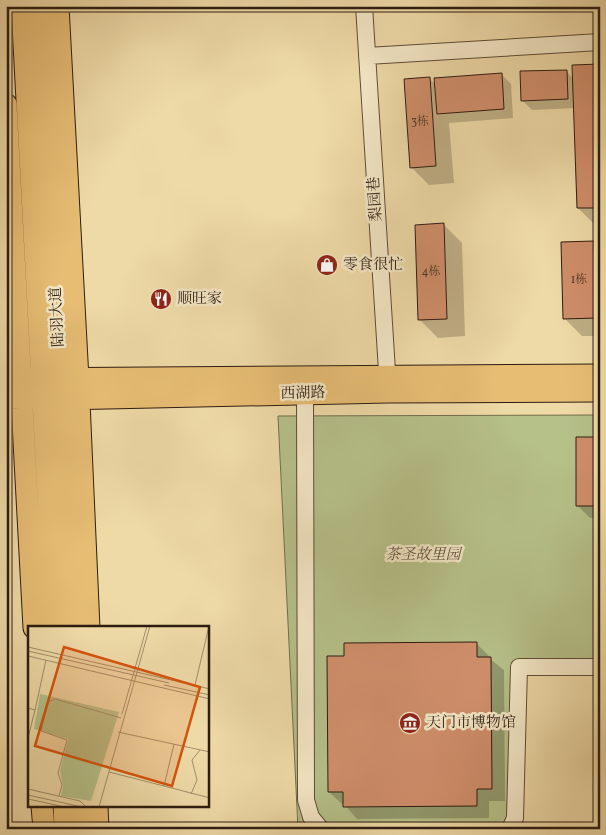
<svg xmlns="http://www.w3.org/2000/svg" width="606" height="835" viewBox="0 0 606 835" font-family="Vollkorn,'Noto Serif SC',serif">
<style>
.green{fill:#b6c089;stroke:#726e4d}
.shadow{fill:#0003}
.building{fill:#cf8e6b;stroke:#2e1c11}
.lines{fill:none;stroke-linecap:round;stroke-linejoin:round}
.minor-casing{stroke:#5e4c36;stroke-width:18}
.major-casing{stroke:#2e1c11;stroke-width:23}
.minor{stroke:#f4e7c6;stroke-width:16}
.major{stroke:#e7bd74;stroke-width:21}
.labels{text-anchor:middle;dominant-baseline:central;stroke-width:5;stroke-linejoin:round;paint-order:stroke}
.number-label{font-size:12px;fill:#563828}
.street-label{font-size:15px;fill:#2e1c11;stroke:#f4e7c6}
.poi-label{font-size:15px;fill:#2e1c11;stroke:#f4e7c6;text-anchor:start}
.park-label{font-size:15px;font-style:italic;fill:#574d35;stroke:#f4e7c6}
.inset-road{fill:none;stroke:#a18e6b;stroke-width:1}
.view{fill:#d5530c;fill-opacity:0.15;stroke:#d5530c;stroke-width:2.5}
.inset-edge{fill:none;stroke:#2e1c11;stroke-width:2.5}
</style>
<rect width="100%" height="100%" fill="#eedaa7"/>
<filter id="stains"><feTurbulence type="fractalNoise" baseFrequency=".004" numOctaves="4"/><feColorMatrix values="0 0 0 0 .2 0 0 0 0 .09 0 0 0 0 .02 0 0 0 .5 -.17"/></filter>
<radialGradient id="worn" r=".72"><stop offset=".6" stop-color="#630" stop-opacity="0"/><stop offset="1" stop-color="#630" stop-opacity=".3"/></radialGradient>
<path class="green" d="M600,415V660L512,662L509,829H298L278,416Z"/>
<path class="shadow" d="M600,66V226H596L578,208L575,108L532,110L522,100L566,71L573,78Z
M501,74L511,84L513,118L449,123L454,183L429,185L411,167L429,78L436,85Z
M444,225L462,243L465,336L438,338L420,320Z
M594,242L600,248V336H582L564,318Z
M600,439V518H590L577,505Z
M476,643L489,656V658L504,670L505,801H489V818L357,819L344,804H342L329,792L345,657Z"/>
<path class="building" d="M600,64V208H577L572,65Z
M567,70L568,99L521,101L520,71Z
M502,73L504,109L437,114L434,78Z
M430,77L436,166L410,168L404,79Z
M444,223L447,319L418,320L415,225Z
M594,241L597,318L563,319L561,242Z
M576,437H600V506H576Z
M477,642V657H491L492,789H477V806L343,807V792H328L327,656H344V643Z"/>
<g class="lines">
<g class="minor-casing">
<path id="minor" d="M364,6L388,387
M367,56L600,42
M305,394L306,800L311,817L321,829
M510,829L515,818L519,667H600"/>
</g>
<g class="major-casing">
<path id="major" d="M22,6L55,628
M39,6L62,399L73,628
M58,6L78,379L89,628
M6,104L34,628
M6,379L600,375
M6,398L62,399L388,392L600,391
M42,806L44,829
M64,806L65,829
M80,806L81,829
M97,806L98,829"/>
</g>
<use href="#minor" class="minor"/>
<use href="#major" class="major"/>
</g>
<defs>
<g id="shop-disc" transform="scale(1.125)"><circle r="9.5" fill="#8f2418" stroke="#f4e7c6"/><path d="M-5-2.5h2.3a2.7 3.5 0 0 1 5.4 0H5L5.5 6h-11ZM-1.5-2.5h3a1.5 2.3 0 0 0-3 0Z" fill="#fff"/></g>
<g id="restaurant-disc" transform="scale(1.125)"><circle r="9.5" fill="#8f2418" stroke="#f4e7c6"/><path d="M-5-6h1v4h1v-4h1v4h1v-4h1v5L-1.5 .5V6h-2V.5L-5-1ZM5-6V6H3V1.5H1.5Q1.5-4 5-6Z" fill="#fff"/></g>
<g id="museum-disc" transform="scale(1.125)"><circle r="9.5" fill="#8f2418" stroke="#f4e7c6"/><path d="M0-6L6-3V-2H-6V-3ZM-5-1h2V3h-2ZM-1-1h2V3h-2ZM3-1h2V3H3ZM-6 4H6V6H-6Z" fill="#fff"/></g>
</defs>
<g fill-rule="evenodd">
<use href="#shop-disc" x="327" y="265"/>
<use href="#restaurant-disc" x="161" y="299"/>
<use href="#museum-disc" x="410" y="723"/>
</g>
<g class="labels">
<g class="number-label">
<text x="420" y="122">3栋</text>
<text x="431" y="272">4栋</text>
<text x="579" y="280">1栋</text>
</g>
<g class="street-label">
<text transform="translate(376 199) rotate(-94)">梨园巷</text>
<text transform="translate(58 317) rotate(-93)">陆羽大道</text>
<text transform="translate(303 394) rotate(-1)">西湖路</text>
</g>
<g class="poi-label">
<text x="343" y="265">零食很忙</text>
<text x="177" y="299">顺旺家</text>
<text x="426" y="723">天门市博物馆</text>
</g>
<g class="park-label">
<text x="423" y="555">茶圣故里园</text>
</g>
</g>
<g transform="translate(28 626)">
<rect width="181" height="181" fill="#eedaa7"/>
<path d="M12,68L91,86L63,175L33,170L35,160L32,145L40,113L6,103Z" fill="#b6c089"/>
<path class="inset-road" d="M0,21L182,63M0,25L141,57M0,30L182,73M136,59L182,69M167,59L181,0M0,82L7,84L0,112M7,84L18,34M94,88L119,0M90,106L182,126M146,118L136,160L182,172M81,146L136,160M0,163L52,175L58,181M163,168L169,154L164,134L172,124M0,169L54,181M31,170L34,159L30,147L39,114L13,105L20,76L27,73L93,92M0,173L37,181M71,181L122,0"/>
<path class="view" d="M36,21L172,61L144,160L7,120Z"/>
<rect width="181" height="181" class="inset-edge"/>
</g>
<rect width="606" height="835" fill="none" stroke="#eedaa7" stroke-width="25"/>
<rect x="8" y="8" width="591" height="820" fill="none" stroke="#2e1c11" stroke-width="2.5"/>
<rect x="12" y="12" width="581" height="810" fill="none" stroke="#2e1c11"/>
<rect width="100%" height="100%" filter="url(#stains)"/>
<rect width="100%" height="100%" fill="url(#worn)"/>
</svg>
